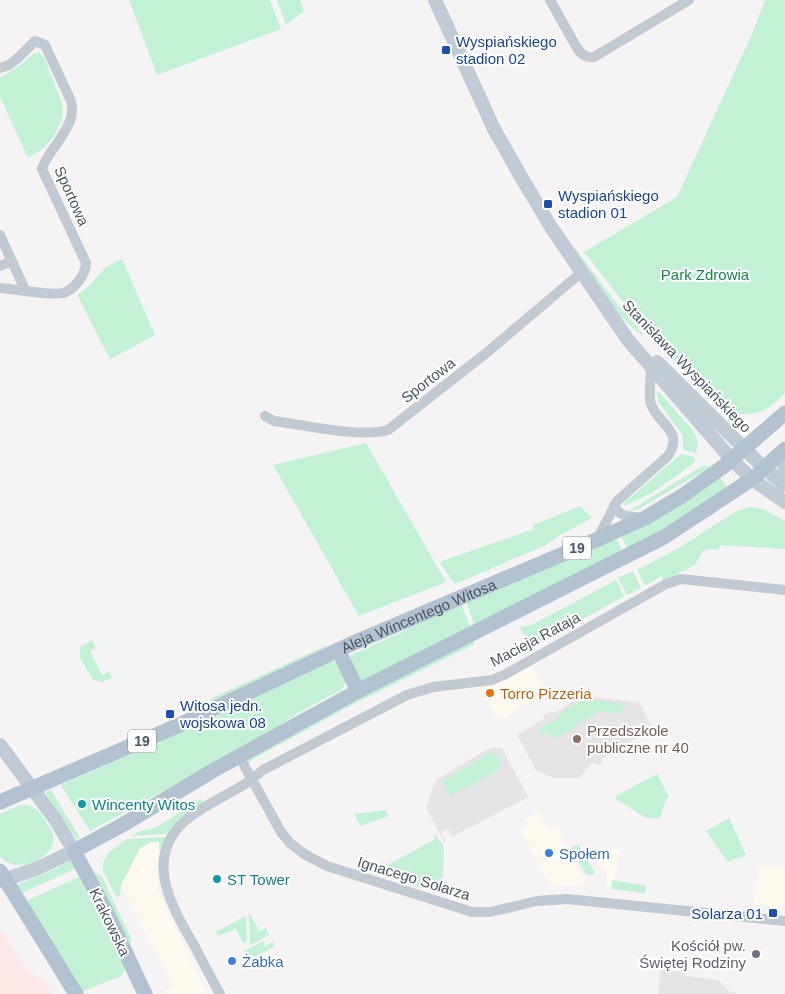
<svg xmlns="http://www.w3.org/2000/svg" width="785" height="994" viewBox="0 0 785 994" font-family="Arial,sans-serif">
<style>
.commercial{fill:#fdf9ef}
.education{fill:#e6e4e5}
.medical{fill:#fce8e6}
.green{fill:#c3f1d5}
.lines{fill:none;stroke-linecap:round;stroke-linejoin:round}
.street{stroke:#c1cad2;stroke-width:10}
.secondary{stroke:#c1cbd6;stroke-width:14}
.primary{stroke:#b3c2d1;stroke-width:15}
.transit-dot{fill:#1a4fb4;stroke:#fff;stroke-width:2}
.food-dot{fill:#e8710a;stroke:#fff;stroke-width:2}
.education-dot{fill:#8d6e63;stroke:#fff;stroke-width:2}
.culture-dot{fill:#0f9aa8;stroke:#fff;stroke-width:2}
.shop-dot{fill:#3f7fe0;stroke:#fff;stroke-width:2}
.worship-dot{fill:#6b7280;stroke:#fff;stroke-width:2}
.labels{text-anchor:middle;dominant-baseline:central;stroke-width:4;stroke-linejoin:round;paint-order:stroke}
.shield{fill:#fff;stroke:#808990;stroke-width:1}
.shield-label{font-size:14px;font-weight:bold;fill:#4a5661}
.transit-label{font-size:15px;fill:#164399;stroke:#fff;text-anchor:start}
.street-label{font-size:15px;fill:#4a5661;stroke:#fff}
.park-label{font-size:15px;fill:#17864f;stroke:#fff}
.food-label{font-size:15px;fill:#c56008;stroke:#fff;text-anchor:start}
.education-label{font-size:15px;fill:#785e54;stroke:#fff;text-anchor:start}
.culture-label{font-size:15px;fill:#0d838f;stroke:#fff;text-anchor:start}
.shop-label{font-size:15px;fill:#366cbe;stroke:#fff;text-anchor:start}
.worship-label{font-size:15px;fill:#5b616d;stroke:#fff;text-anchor:end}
</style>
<rect width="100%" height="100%" fill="#f5f3f3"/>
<path class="commercial" d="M532,666L547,692L499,720L480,688Z
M539,811L549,830L556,827L585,882L584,885H550L521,830L529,826L525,819Z
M166,834L159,847L157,859L158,891L207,994H163V993L173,986L121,885L140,848Z
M611,848L620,850L613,889L605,888L607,871L602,870L595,857Z
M759,866L785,868V907L754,904Z"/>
<path class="education" d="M582,696L639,702L653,729L602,758L601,765L591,763L580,778H556L540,773L536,770L517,735L544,719L543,716L553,711L555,713Z
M491,747L502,748L528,797L452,837L448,829L441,832L446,841L444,842L426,807L436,780Z
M660,970L685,972V976L718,980L729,991L738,994H658Z"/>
<path class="medical" d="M0,929L26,970L45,982L52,994H0Z"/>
<path class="green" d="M129,0H270L281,29L157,75Z
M277,0H300L304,11L286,25Z
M765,0H785V393C772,406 762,415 742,414C706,411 609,284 584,252L677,197L752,34Z
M39,52L45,59L63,106L62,120L54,136L44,148L28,158L0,97V78L19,66L34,53Z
M575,248L614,300L643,334L642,335C614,316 593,278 574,250Z
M122,259L155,335L110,359L77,295L90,285L106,267Z
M659,392L694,432L698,443L696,453L683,450V438L681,433L659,403L657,393Z
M366,443L446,582L359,616L273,465Z
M681,454L694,457L695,460L692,465L653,492L625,506L624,503Z
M704,465L710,467L639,509L627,512Z
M719,476L727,487L656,533L627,548L621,535Z
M580,506L592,518L560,535L546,545L455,584L439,562L534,529L533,525Z
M749,507C763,507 774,515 785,521V549L720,545L719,550L710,549L702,552L695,565L664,581L661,576L645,586L637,570L677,549L735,512Z
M616,537L622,550L475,627L466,601Z
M633,571L641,588L627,595L618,578Z
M616,580L624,596L531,648L520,627L532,625Z
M461,603L471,629L367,680H359L349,659L352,655L402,632L435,614Z
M474,639L473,645L352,705L255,758L248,764V757L324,715Z
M92,640L96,648L90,651L102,675L109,672L112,677L103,682L93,680L80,658V647Z
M327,645V647L212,703L210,699Z
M330,661L337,663C342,672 351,681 341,690L298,713L264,736L90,831L75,807L83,804V802L74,806L61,785L233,709L265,690Z
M584,699L627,704L618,714L596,711L597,714L574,725L576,728L555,738L546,732L540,735L538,730L558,718L560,713Z
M491,752L500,758L497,771L450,796L442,781Z
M657,774L669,797L666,800L660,818H646L616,799V796Z
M51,790L80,838L76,839L45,792Z
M201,799L204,804L176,824L167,834L132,836L138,832L155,828Z
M20,805C31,804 37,809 43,817C46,822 51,828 53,834C59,857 15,877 0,856V814Z
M386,810L388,816L361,826L354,814Z
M729,818L746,855L728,862L706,831Z
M434,833L444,847L442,892L440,893L381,874L377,875L365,871L378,864L381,869L435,839Z
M166,837L161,849L159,848V842H151L140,848L121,885L120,896L116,897L103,871V863L109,852L127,839Z
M578,844L595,873L593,875L586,874L571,848Z
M71,860L75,869L22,893L17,885L53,870Z
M93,871L102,877L132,940L130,944Z
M79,877L124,964C126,970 124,974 119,977L81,992L26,901Z
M612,880L646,886L645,893L611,889Z
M249,914H250L259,931L266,928L269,935L250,945Z
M246,916L247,941L243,943L236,929L218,936L216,932Z
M263,941L265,946L273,942L275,946L249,960L244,951Z"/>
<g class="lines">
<path class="street" d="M550,0L577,48C582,55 586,58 594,57L689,0
M0,68L9,65L18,58L35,41L45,45L70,99C81,124 48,148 42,169L86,263C85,276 75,289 63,293C50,296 15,289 0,288
M0,235L25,290
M0,266L12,261
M265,416L274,421C305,425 359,438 388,430L485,354L582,272
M614,505C618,517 631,517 643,518
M597,540L617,501L668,456C685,430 657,424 651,404C648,395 651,377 651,368
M239,756L281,832L290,843L304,854L327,866L472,912H490L537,901L567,899L785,921
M220,994C211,978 203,962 195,947C172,907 142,858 186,820C204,805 226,796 245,784C251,780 257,775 263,770L407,695L433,687L492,680L506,674L666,584L681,579L785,590"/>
<path class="secondary" d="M435,0L494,129L520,175L551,227L628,340L732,460L752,479L785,502
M657,362L764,468L785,485
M783,451L785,475
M0,745L55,819L74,851L36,869L0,881"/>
<g class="primary">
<path d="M338,650L358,691"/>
<path id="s1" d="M0,802L177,726L351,644L596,540L645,518L682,496L724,466L785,413"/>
<path d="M0,871L76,994"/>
<path d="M145,994L107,913L74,851L124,824L214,770L358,691L664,537L752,479L785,449"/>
</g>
</g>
<g class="transit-dot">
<rect x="441" y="45" width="10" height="10" rx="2.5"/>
<rect x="543" y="199" width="10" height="10" rx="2.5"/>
<rect x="165" y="709" width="10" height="10" rx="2.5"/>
<rect x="768" y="908" width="10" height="10" rx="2.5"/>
</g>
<circle class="food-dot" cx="490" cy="693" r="5"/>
<circle class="education-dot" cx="577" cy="739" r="5"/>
<g class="culture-dot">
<circle cx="82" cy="804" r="5"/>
<circle cx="217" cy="879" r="5"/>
</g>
<g class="shop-dot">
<circle cx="549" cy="853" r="5"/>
<circle cx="232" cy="961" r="5"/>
</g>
<circle class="worship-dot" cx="756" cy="954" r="5"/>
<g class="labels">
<g class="shield">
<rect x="563" y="536.5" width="28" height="23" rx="4"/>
<rect x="128" y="729.5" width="28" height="23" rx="4"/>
</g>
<g class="shield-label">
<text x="577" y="548">19</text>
<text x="142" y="741">19</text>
</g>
<g class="transit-label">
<text x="456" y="41">Wyspiańskiego<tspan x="456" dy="17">stadion 02</tspan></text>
<text x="558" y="195">Wyspiańskiego<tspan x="558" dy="17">stadion 01</tspan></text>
<text x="180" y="705">Witosa jedn.<tspan x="180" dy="17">wojskowa 08</tspan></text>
<text x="763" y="913" text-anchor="end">Solarza 01</text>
</g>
<g class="street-label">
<text transform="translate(72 196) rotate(66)">Sportowa</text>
<text transform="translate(687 366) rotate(46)">Stanisława Wyspiańskiego</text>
<text transform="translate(428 380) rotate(-38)">Sportowa</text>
<text stroke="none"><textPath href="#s1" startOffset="458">Aleja Wincentego Witosa</textPath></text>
<text transform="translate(535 639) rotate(-28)">Macieja Rataja</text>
<text transform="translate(414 878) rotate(17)">Ignacego Solarza</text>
<text transform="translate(110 922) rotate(64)">Krakowska</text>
</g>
<g class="park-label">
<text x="705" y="274">Park Zdrowia</text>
</g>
<g class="food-label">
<text x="500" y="693">Torro Pizzeria</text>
</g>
<g class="education-label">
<text x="587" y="730">Przedszkole<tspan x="587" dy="17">publiczne nr 40</tspan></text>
</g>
<g class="culture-label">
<text x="92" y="804">Wincenty Witos</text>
<text x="227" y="879">ST Tower</text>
</g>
<g class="shop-label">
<text x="559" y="853">Społem</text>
<text x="242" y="961">Żabka</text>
</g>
<g class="worship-label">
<text x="746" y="945">Kościół pw.<tspan x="746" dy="17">Świętej Rodziny</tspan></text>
</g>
</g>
</svg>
